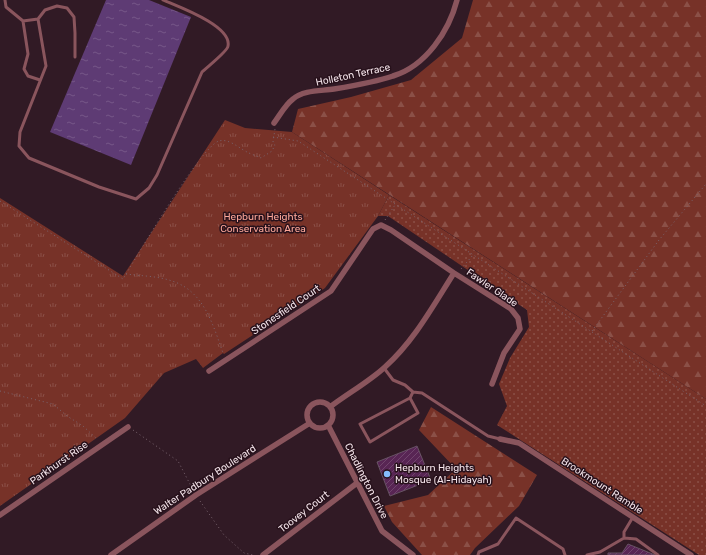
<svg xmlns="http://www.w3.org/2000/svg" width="706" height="555" viewBox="0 0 706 555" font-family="Rubik,sans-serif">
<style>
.grass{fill:url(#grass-dots)}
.forest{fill:url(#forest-firs)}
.park{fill:url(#park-tufts)}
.water{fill:url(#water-ripples)}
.building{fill:url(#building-hatch);stroke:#675264}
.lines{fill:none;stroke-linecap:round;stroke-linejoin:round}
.path{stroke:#7a656f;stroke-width:1;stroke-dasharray:1 3;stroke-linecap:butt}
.service{stroke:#8a555d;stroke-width:3}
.minor{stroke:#8a555d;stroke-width:5.5}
.poi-dot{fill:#84bcfb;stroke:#27111b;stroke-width:1.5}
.labels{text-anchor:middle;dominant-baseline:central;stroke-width:3;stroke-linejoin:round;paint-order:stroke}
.street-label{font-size:10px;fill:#f4e4ea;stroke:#27111b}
.park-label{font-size:10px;fill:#fca799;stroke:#27111b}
.poi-label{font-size:10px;fill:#f4e4ea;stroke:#27111b;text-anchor:start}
</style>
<defs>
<pattern id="grass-dots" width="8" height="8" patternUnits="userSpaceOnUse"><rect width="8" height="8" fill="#773228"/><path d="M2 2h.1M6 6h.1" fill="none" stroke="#8b5047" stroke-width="1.8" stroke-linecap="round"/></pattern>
<pattern id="forest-firs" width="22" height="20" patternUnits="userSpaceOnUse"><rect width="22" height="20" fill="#773228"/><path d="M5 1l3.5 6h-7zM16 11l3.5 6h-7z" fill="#8b5047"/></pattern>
<pattern id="park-tufts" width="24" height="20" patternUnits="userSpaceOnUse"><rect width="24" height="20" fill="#773228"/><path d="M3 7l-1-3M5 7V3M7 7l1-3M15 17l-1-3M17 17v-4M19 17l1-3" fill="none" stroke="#8b5047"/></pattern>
<pattern id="water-ripples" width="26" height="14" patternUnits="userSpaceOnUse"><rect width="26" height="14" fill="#5e3b74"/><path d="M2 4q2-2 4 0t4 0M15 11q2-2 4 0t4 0" fill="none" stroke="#765788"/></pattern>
<pattern id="building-hatch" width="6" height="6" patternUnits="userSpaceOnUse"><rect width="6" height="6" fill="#582554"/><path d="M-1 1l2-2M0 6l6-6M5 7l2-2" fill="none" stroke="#71446d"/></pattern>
</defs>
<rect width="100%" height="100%" fill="#311a25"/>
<path class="grass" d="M389,195L706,399V555H699L497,425L507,406L499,384L510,358L529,327L527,310L388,216H378Z"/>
<path class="forest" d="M473,0H706V399L292,132L298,109L351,97L411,80L462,38Z
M431,407L537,475L519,506L475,548L470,555H422L392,522L384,506L428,495L456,469L419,430Z"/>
<path class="park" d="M225,120L245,128L292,132L389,195L378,216L325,288L224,354L223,353L203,368L196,359L164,373L125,418L0,506V198L123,276Z"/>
<path class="water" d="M106,0H149L191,17L131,165L50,132Z"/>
<path class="building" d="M417,446L431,480L390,496L377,462Z
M628,544L655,555H608V553H622Z"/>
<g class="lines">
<path class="path" d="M273,137L298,141L706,406
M0,201L123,279C136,258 201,146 219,141C229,138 240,149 249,153C253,155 257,156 261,158L272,151L275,145L273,142L275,129
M385,220L395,205
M461,269L473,255
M126,274C141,276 158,276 172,281C204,291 213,325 223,353
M592,331L659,240L706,184
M0,391L53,404L67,416L83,426L97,439
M133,430L178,461L193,490
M200,501L224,535L244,553L253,555"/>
<path class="service" d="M5,0L6,7L23,21L38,19L45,10L57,6L67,8L74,17L75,33V57
M38,19L46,66L20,132L19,146L29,158L99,187L136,199L149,188L157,175L202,72C207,67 228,51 228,46C232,26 179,7 163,0
M23,21L28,54L24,69L28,76L40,80
M384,368L393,380L405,385L413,392L422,393L488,436L500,439
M410,398L418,413L370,442L360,424L410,398L413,392
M624,538L636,539L658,555
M478,555L479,552L498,544L516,518L563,549L565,555
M587,555L600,552L624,538V532L633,517"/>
<path class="minor" d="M274,123C280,115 285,105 293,99C303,90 321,91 334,89C352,86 376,82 393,76C426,66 449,31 457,0
M209,371L331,291L373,229L381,225L391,230L454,273L511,309L518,318L520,329L504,353L492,384
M307 415a13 13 0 1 1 26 0a13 13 0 1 1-26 0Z
M330,407C347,394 370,381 385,367C414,341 433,306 454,273
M328,425L382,531L413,555
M500,439L519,443L691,555
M0,515L128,427
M111,555L196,495L310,423
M263,555L357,483"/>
</g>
<circle class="poi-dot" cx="387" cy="474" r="4"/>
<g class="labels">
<g class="street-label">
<text transform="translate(353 75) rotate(-12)">Holleton Terrace</text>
<text transform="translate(492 288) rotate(34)">Fawler Glade</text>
<text transform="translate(286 310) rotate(-34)">Stonesfield Court</text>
<text transform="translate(59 463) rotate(-35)">Parkhurst Rise</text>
<text transform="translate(205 480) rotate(-33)">Walter Padbury Boulevard</text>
<text transform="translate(366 481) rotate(63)">Chadlington Drive</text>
<text transform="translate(602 486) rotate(33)">Brookmount Ramble</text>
<text transform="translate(304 512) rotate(-38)">Toovey Court</text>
</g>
<g class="park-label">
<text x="263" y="217">Hepburn Heights<tspan x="263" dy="12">Conservation Area</tspan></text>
</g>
<g class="poi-label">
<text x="395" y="468">Hepburn Heights<tspan x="395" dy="12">Mosque (Al-Hidayah)</tspan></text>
</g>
</g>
</svg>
